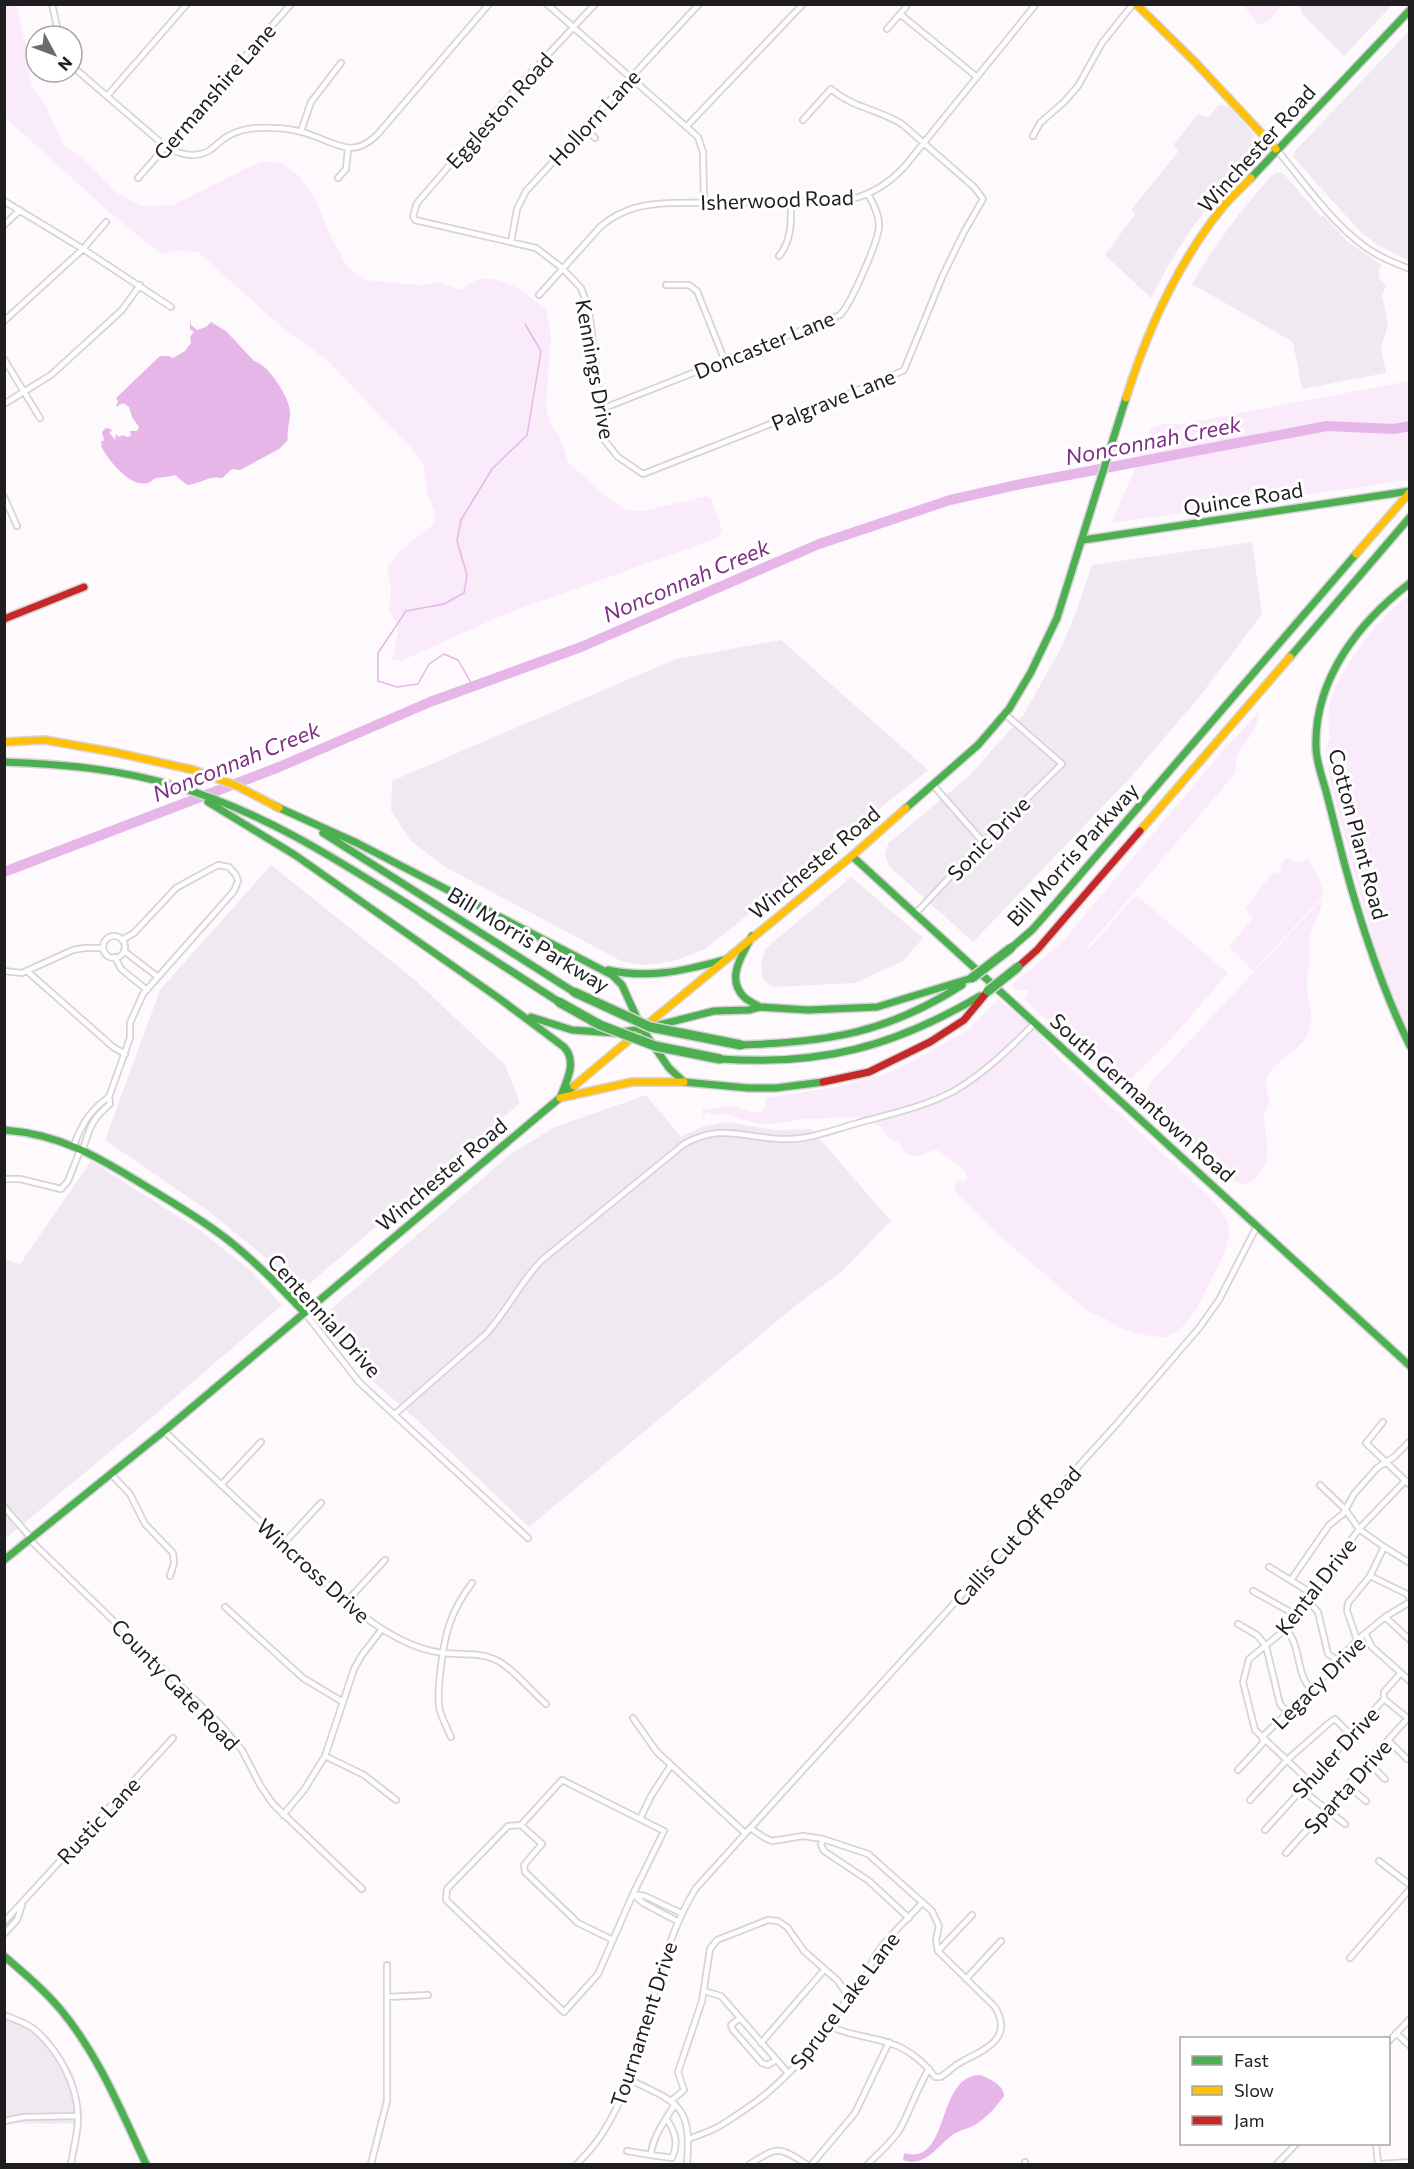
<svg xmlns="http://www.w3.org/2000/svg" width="1414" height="2169" viewBox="0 0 1414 2169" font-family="Commissioner,sans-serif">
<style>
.built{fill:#f1e9f2}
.green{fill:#faebfa}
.water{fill:#e6b6e8}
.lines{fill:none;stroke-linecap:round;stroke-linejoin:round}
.stream{stroke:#e6b6e8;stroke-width:1.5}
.river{stroke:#e6b6e8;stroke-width:10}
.street-casing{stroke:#d7d4d7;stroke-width:8}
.fast-casing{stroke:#d7d4d7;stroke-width:10}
.slow-casing{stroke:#d7d4d7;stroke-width:10}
.jam-casing{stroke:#d7d4d7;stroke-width:10}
.street{stroke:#fffeff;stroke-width:4.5}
.fast{stroke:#4caf50;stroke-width:7}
.slow{stroke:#ffc107;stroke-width:7}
.jam{stroke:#c62828;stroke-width:7}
.fast-bridge-casing{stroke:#d7d4d7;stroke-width:12;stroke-linecap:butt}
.fast-bridge{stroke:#4caf50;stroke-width:9}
.labels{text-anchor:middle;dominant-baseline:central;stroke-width:6;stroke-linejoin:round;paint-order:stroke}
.street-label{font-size:21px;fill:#1f1d1f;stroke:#fff}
.water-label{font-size:22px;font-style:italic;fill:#7d2f83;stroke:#fff}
</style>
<rect width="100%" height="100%" fill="#fdf9fd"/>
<path class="built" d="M1299,5H1392L1344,56L1304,16Z
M1409,31V261L1376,244L1360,231L1315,182L1293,156L1294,152Z
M1219,105L1230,107L1255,136L1253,138L1255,148L1194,225L1169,264L1151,298L1105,255L1135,214L1131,210L1179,151L1173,145L1198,114L1208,117Z
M1277,172L1284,174L1321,217L1323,215L1347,241L1382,265L1378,270L1380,280L1386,286L1382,295L1388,325L1381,347L1386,373L1302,389L1293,342L1192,284L1212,251L1239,214L1271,176Z
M1252,542L1262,614L1200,696L1130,778L973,942L889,866L885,854L888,844L971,774L1024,714L1062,646L1076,612L1092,565Z
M781,640L928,770L705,949L674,961L645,965L623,962L445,867L410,840L391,810L392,781L676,659Z
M271,865L415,980L505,1065L520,1103L301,1291L266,1258L211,1213L105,1140L160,990Z
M851,877L923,938L903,961L855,983L773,987L763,979L761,965L765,949Z
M646,1095L681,1137L702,1127L727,1122L774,1130L811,1129L891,1221L842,1271L800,1302L529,1527L418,1421L366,1375L325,1325L324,1319L329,1311L512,1153L555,1127Z
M91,1161L201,1231L250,1270L282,1305L158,1412L5,1539V1259L20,1264Z
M4,2010L49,2037L74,2075L81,2124L8,2123L5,2125Z"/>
<path class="green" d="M5,4L16,5L26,46L31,86L45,104L63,144L88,163L115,192L141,206L173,205L261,161L281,163L298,175L315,199L332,239L347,266L364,280L418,285L439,283L461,290C467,286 475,279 482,279C507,277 528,294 546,310L551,335L546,406L550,424L559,435L568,462L603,494L626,510L643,511L707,496L712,500L722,531L718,538L505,614L401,661L392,660L398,633L396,622L389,610L391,590L387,568L402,549L434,524L435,512L427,492L423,463L410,447L327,360L284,329L198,252L180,251L164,254L150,245L110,213L5,117Z
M1243,5H1282L1268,22L1259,25Z
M1409,381V480L1112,523L1151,429L1162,424H1182Z
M1409,595V1036C1380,975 1364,906 1346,841C1339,812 1328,781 1326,752C1326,745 1331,740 1330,735C1328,726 1328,714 1330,704C1339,667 1380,617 1409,595Z
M1259,712C1257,735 1245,738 1237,757C1234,764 1238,769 1233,776L1087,948L1088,950L1136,895L1228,973L1173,1037L1122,1088L1026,1001L1024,998L1030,990H1014L1012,985L1063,941L1225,748Z
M1286,858L1300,863L1307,859C1315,869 1324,883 1323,896L1253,971L1229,947L1253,918L1246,909L1247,906L1273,872L1277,875L1281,872V868L1279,866Z
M1322,899C1322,914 1310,926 1309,942C1308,948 1311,954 1310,960C1310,966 1307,972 1307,978C1305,995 1316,1017 1309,1032C1300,1054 1268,1062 1266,1083C1265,1089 1269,1095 1269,1101C1269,1107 1264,1112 1264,1118C1265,1139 1274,1156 1258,1175C1256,1178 1253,1182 1248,1183C1228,1190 1193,1141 1180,1128C1167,1127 1144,1108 1145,1092L1151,1082Z
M998,1000L1033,1027L1060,1059L1214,1201L1228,1221L1229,1236L1224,1254L1196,1310L1180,1330L1164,1338L1140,1334L1120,1328L1106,1319L1090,1313L1010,1245L960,1197L955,1191V1183L958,1180L964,1182L967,1178L966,1172C965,1170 941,1152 939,1151C927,1147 920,1166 902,1150V1147L897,1141L891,1140L887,1136L881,1127L860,1117L805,1119L773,1124H760L724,1114L712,1115L706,1112L704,1119H702L703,1108C716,1111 720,1106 731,1106C744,1106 755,1120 766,1107L765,1098L837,1087L884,1074L905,1065L968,1030Z"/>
<path class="water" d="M190,319L191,325L197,330L206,327L211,322L226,331L254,361C268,364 289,397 290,411C291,421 286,429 288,440L279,449L240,470L232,469L222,478C209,475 200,484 187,485L175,475C168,477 163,477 156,478C153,479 151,482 148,483C130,488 108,460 101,446L102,444L100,443L104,440L102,432L106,428L111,429L112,431L109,432L115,440L116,434L119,437L123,435L127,437L131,436L130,431H137L139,427L132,417L129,407L123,403L116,407L118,401L116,398L160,356H169L173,358L185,351L191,343L190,337L194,332L190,329Z
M981,2075C991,2080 1003,2084 1004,2096C995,2108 986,2119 973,2126C966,2129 957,2131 951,2136C937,2147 924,2168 903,2160L904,2153C951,2167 935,2074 981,2075Z"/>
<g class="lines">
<path class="stream" d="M473,686L458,660L444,654L429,664L418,684L397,687L378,681V653L406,611L444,604L464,593L467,575L457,541L461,520L492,469L527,435L541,351L525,324"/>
<path class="river" d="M4,872L279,767L430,702L581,647L819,544L950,500L1021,484L1327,426L1394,429L1410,426"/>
<g class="street-casing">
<path id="street" d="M52,4L59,36
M547,4L698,137L703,152L704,203
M595,4L504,102L417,203L413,216L415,220L536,248L562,268L581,288L589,309L605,441L618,457L643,474L883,380L904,370L943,275L964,232L983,199L974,187L902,124C878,109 853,108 831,89L803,120
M900,14L906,7
M887,29L900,14L977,77
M72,66L166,147C179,154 196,159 210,150C216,146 221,140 228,136C241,129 258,127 273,128C287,128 301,131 314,136C339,145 353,158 377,135L489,4
M107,96L187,4
M687,126L803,4
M584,127L595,138
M301,131L311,102L341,63
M1033,136L1040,123L1064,102L1078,86L1102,43L1133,4
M1276,149C1304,182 1329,220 1364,246C1377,256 1394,263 1410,269
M138,178L291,4
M338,178L346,169L348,148
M4,201L83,249L171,307
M4,225L20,210
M511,242L517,209L526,191L699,4
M779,256C792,240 791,222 791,202
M666,285H689L697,291L725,361
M539,295L601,226C623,208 644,204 671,203L842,201C868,197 888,185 905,166L1036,4
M4,321L83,249L106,222
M4,359L40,418
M4,404L51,375L122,310L140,285
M599,410L840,315C850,306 880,238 879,225C879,214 873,203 868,194
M4,497L17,526
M933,785L983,842
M915,914L983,842L1062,764L1005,714
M103 947a11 11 0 1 1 22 0a11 11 0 1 1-22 0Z
M124,951L158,977
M115,957L121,969L147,990
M4,971L22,973L73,950L84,948H103
M27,971L113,1047L125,1054
M109,1097L130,1038V1023L143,994L234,891L238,881L236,875L229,867L218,865L176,888L134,933L122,940
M74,1145C82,1124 90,1110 109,1097L110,1104C92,1119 90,1127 83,1149
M4,1179H20L61,1189L68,1181L81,1148
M305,1313L359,1382L528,1538
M395,1414L486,1334C507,1311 520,1282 542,1260L684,1144C725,1121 749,1141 791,1139C814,1138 836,1129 858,1123C890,1114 924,1107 954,1091C985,1073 1010,1048 1035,1023
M1383,1422L1366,1443L1410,1485
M164,1431L346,1602C373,1625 407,1649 443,1653C460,1655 477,1652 494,1659C511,1666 531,1691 546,1704
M111,1474L130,1494L145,1524L173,1553L174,1563L170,1576
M221,1485L261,1442
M1320,1485L1345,1509L1359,1529L1384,1547L1410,1563
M4,1507L31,1538
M29,1539L220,1724L242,1750L260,1785L273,1804L362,1889
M284,1543L321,1503
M1269,1567L1308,1591L1310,1597
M1370,1576L1407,1594L1410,1599
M1291,1580L1329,1525L1343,1514L1354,1494L1377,1468L1394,1457L1410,1441
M1253,1591L1294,1614
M1307,1600L1318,1612L1328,1654L1337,1660
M346,1602L385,1560
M225,1607L303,1678L343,1702
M1385,1617L1410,1640
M1238,1624L1257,1635L1266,1646L1280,1704L1287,1712
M1286,1629C1302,1647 1295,1674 1312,1690
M1366,1635L1372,1647L1410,1681
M1357,1640L1347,1611L1348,1603L1370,1576L1384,1547
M1384,1699L1410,1720
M633,1718L657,1752L745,1833
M451,1737C447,1728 443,1720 440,1711C437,1699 439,1686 440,1674C444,1637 449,1613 472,1583
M1388,1740L1407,1759
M325,1756L364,1775L396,1800
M1368,1762L1385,1779
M1238,1770L1263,1743L1262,1737L1312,1690L1357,1640L1385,1617L1410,1602
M562,1780L664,1831L633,1894L598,1974L564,2012L446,1900L447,1889L508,1826L521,1825Z
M1309,1781L1255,1730L1243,1682L1249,1659L1286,1629L1294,1614L1310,1597L1359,1529L1404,1482
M1347,1785L1366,1801
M1301,1789L1345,1824
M1250,1800L1287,1760L1329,1723L1335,1719L1351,1735
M283,1815L304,1790L325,1756L354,1669L362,1655L382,1629
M640,1819L651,1796L671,1765
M521,1825L542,1844L524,1865L525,1872L578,1923L613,1940
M750,1828L765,1838L772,1841L803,1836L823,1839L821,1845L824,1851L869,1881L909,1918
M1265,1830L1384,1699V1692L1401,1673
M823,1839L868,1854L932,1911L939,1926L936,1940L938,1951L995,2007C1013,2037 988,2048 965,2060C956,2064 949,2071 941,2077H935C924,2062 907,2048 889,2043C869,2036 849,2036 830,2026
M1286,1853L1408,1718
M1379,1861L1410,1885
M677,1921L643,1903L633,1894L645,1896L681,1913
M4,1922L173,1738
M4,1934L17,1920L22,1905
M938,1951L972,1915
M1350,1958L1410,1889
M966,1979L1001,1941
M704,1991L721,1996L788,2073
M387,1997L428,1995
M4,2015C14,2019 26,2023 34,2029C59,2051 78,2085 78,2119C78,2133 73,2150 71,2164
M740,2018L731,2025L733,2030L762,2063L768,2065L776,2060
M1396,2033L1410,2046
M1388,2042L1410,2019
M761,2043L825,1969
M628,2079C678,2103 692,2104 687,2164
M672,2100L684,2090L678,2072L702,2001L710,1949L717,1940L768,1920L778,1921L787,1927L804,1951L838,1981L846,1993
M666,2118C675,2131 679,2143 672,2158L651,2155C652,2137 666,2119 675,2104
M4,2121L24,2117L78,2116
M689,2139C700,2134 713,2131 723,2124C734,2117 746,2109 757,2101C779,2085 847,2019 846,1993C869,1986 866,1969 877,1953C889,1935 908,1919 922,1903
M1376,2144L1378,2164
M627,2151L651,2155
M1025,2162L1026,2164
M371,2164L387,2101V1965
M577,2164C589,2152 600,2139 608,2124C650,2052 651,1960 696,1888L1114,1427L1199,1328L1219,1300L1257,1226
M750,2164C777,2147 778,2146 806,2164
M812,2164L855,2113L889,2042
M868,2164C879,2153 892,2142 900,2129C911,2109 917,2088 929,2069
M1277,2164L1296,2144
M1379,2164L1410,2162"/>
</g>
<g class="fast-casing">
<path id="fast" d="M1251,178L1410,10
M1083,540L1410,491
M1410,583C1359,622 1314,679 1316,747C1316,761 1322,777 1326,791C1332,815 1338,838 1344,862C1361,925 1381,987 1410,1046
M1290,657L1410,517
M4,762C62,764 120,769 175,786C259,810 333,857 406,903C457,936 508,969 559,1002
M208,802L295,855L500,999L564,1047C578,1062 566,1082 560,1098
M275,806L357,843L612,975L622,985L642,1029L669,1068L684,1082L748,1088H776L823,1082
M906,808L978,745L1009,709L1031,672L1057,618L1126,398
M323,833L574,992
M852,856L1410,1366
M752,936C743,954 725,978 744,997C748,1001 755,1004 760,1007
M1011,948L1032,930L1055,904L1356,554
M608,970C648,979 684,971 723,960
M531,1017L572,1030L615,1033L643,1029L714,1011L749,1010L760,1007L808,1010L877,1007L972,978
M741,1045C829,1042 887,1033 962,985
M720,1059C821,1066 893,1047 980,996
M4,1130C61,1134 100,1158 147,1187C175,1204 203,1220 228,1240C256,1262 281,1288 305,1313
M4,1560L164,1431L574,1086
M4,1956C24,1973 44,1990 61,2010C99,2056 121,2111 146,2164"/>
</g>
<g class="slow-casing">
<path id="slow" d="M1136,4L1194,61L1276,149
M1126,398C1147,331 1178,263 1222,208C1231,197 1241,188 1251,178
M1356,554L1410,492
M4,742L45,740L113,752L194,770L237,786L279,808
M1140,831L1290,657
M644,1027L852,856L906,808
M574,1086L635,1035
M560,1098L632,1082H684"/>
</g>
<g class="jam-casing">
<path id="jam" d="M4,619L84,587
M1018,967L1037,950L1140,831
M823,1082L869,1072L930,1042L964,1020L988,991"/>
</g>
<use href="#street" class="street"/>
<use href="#fast" class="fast"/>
<use href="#slow" class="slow"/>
<use href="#jam" class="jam"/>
<g class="fast-bridge-casing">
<path id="fast-bridge" d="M972,978L1011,948
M988,991L1018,967
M574,992L650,1027L741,1045
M559,1002L600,1025L655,1046L720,1059"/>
</g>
<use href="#fast-bridge" class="fast-bridge"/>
</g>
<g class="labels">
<g class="street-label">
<text transform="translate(214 91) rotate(-49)">Germanshire Lane</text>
<text transform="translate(499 110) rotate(-48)">Eggleston Road</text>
<text transform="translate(594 117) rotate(-47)">Hollorn Lane</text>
<text transform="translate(1256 148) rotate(-48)">Winchester Road</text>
<text transform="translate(777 199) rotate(-2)">Isherwood Road</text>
<text transform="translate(764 344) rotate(-22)">Doncaster Lane</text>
<text transform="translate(596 369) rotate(80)">Kennings Drive</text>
<text transform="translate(833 399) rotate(-22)">Palgrave Lane</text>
<text transform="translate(1243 498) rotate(-9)">Quince Road</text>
<text transform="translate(1359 834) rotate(75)">Cotton Plant Road</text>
<text transform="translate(988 838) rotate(-46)">Sonic Drive</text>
<text transform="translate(1072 854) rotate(-48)">Bill Morris Parkway</text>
<text transform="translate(814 862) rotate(-40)">Winchester Road</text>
<text transform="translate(529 939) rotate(31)">Bill Morris Parkway</text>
<text transform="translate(1143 1097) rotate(42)">South Germantown Road</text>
<text transform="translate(441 1174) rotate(-40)">Winchester Road</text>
<text transform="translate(325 1315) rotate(48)">Centennial Drive</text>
<text transform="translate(1016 1536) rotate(-48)">Callis Cut Off Road</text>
<text transform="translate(314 1570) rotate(42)">Wincross Drive</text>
<text transform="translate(1315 1586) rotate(-52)">Kental Drive</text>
<text transform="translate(1318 1682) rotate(-45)">Legacy Drive</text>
<text transform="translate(176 1684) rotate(46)">County Gate Road</text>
<text transform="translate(1335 1752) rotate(-47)">Shuler Drive</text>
<text transform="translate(1347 1786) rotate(-48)">Sparta Drive</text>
<text transform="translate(98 1820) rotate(-47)">Rustic Lane</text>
<text transform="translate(844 2000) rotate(-53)">Spruce Lake Lane</text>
<text transform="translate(643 2024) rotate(-72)">Tournament Drive</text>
</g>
<g class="water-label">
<text transform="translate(1153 440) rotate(-11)">Nonconnah Creek</text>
<text transform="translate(686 580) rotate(-23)">Nonconnah Creek</text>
<text transform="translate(236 761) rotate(-22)">Nonconnah Creek</text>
</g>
</g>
<rect width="1414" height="2169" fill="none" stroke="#1f1d1f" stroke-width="12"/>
<rect x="1180" y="2037" width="210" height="108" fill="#ffffff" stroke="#a5a5a5" stroke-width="1.5"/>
<rect x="1192" y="2056" width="30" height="9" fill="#4caf50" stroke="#a5a5a5" stroke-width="1.5"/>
<text x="1234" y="2067" font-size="18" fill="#1f1d1f">Fast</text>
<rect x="1192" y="2086" width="30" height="9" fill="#ffc107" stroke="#a5a5a5" stroke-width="1.5"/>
<text x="1234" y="2097" font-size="18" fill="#1f1d1f">Slow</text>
<rect x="1192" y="2116" width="30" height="9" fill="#c62828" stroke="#a5a5a5" stroke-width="1.5"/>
<text x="1234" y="2127" font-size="18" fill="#1f1d1f">Jam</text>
<g transform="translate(54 54) rotate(131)"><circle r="28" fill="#ffffff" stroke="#a5a5a5" stroke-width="1.5"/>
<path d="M0-4.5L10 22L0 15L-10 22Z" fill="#6d6a6d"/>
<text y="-9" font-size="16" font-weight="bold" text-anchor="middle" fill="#1f1d1f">N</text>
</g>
</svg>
